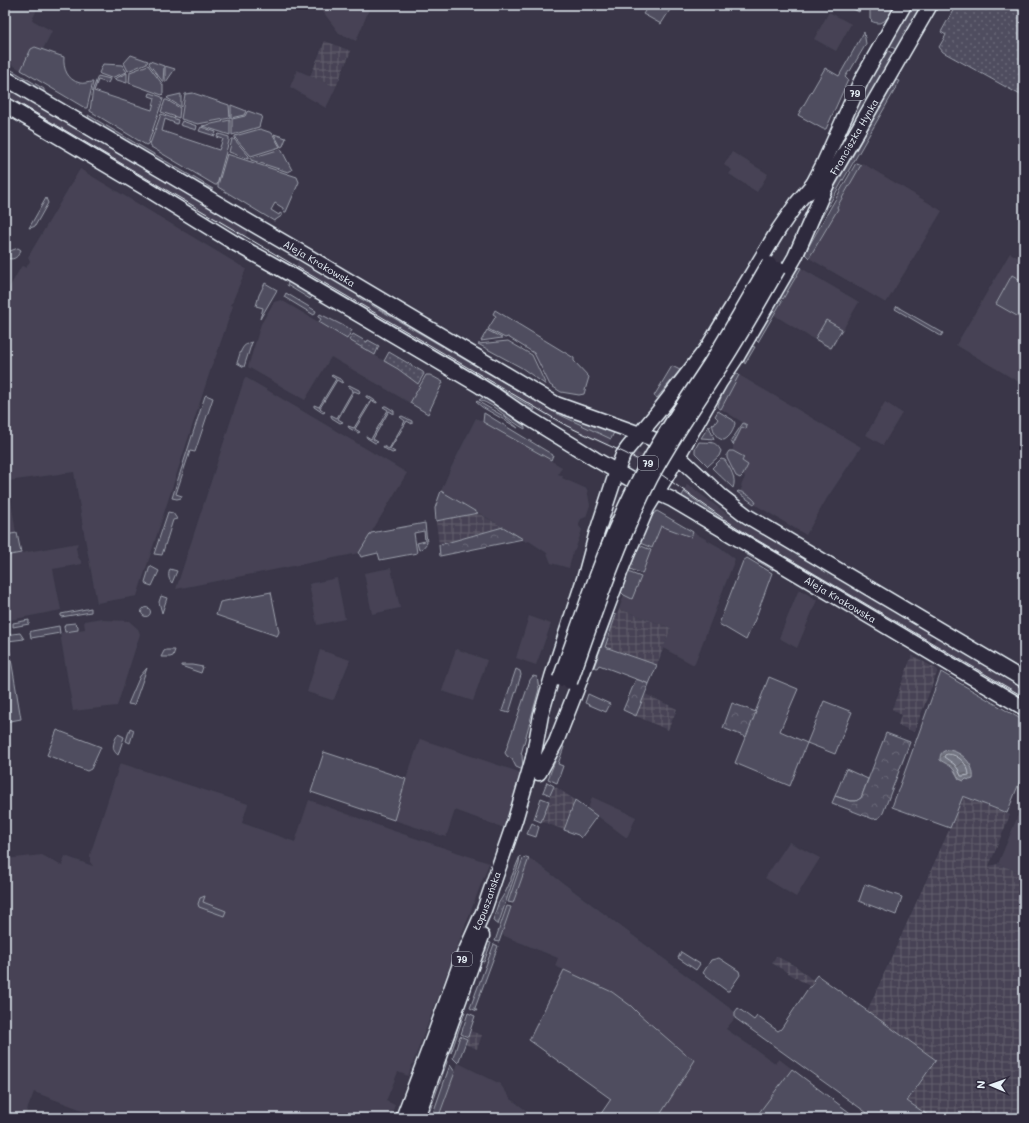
<svg xmlns="http://www.w3.org/2000/svg" width="1029" height="1123" viewBox="0 0 1029 1123" font-family="Mali,sans-serif">
<style>
.built{fill:#464354}
.industrial{fill:url(#industrial-grid)}
.green{fill:#504e5f;stroke:#9ca0ac}
.forest{fill:url(#forest-crowns);stroke:#9ca0ac}
.garden{fill:url(#garden-dots);stroke:#9ca0ac}
.water{fill:url(#water-waves);stroke:#a2a6b1}
.lines{fill:none;stroke-linecap:round;stroke-linejoin:round}
.shore{stroke:#b9bfc9;stroke-width:1}
.major-casing{stroke:#e8f1f8;stroke-width:17}
.major{stroke:#2f2a3d;stroke-width:14}
.tram{stroke:#e8f1f8;stroke-width:1}
.major-bridge-casing{stroke:#e8f1f8;stroke-width:17;stroke-linecap:butt}
.major-bridge{stroke:#2f2a3d;stroke-width:14}
.labels{text-anchor:middle;dominant-baseline:central;stroke-width:3;stroke-linejoin:round;paint-order:stroke}
.shield{fill:#2f2a3d;stroke:#b0b5c0;stroke-width:1}
.shield-label{font-size:9px;font-weight:bold;fill:#e8f1f8}
.street-label{font-size:10px;fill:#e8f1f8;stroke:#2f2a3d}
</style>
<defs>
<pattern id="industrial-grid" width="8" height="8" patternUnits="userSpaceOnUse"><rect width="8" height="8" fill="#464354"/><path d="M0 4h8M4 0v8" fill="none" stroke="#615f6d"/></pattern>
<pattern id="forest-crowns" width="20" height="18" patternUnits="userSpaceOnUse"><rect width="20" height="18" fill="#504e5f"/><path d="M2 6a3 3 0 1 1 6 0M12 15a3 3 0 1 1 6 0" fill="none" stroke="#696877"/></pattern>
<pattern id="garden-dots" width="8" height="8" patternUnits="userSpaceOnUse"><rect width="8" height="8" fill="#504e5f"/><path d="M2 2h.1M6 6h.1" fill="none" stroke="#696877" stroke-width="1.8" stroke-linecap="round"/></pattern>
<pattern id="water-waves" width="16" height="10" patternUnits="userSpaceOnUse"><rect width="16" height="10" fill="#737482"/><path d="M0 5q4-4 8 0t8 0" fill="none" stroke="#5f6069"/></pattern>
</defs>
<rect width="100%" height="100%" fill="#3a3648"/>
<filter id="ink" filterUnits="userSpaceOnUse"><feTurbulence type="fractalNoise" baseFrequency=".025" numOctaves="2"/><feDisplacementMap in="SourceGraphic" scale="8" xChannelSelector="R" yChannelSelector="G"/><feConvolveMatrix kernelMatrix="1 2 1 2 8 2 1 2 1" color-interpolation-filters="sRGB"/></filter>
<g filter="url(#ink)">
<path class="built" d="M5,5H39L32,20L52,31L43,49L35,47L31,49L21,70L5,61Z
M318,5H371L356,41L339,33Z
M829,12L851,24L836,51L814,39Z
M297,70L336,87L326,108L290,87Z
M5,87L127,160L248,231L244,238L179,199L5,97Z
M732,152L768,174L757,192L729,174L732,170L724,165Z
M862,163L942,211L886,303L809,258L837,210V208Z
M80,169L246,269L231,305L233,306L215,359H214L137,596L97,603L82,522V520L74,472L8,481L16,533L5,535V295L21,267L22,266L26,268L30,261L28,257Z
M1010,253L1024,261V385L956,345Z
M298,261L556,413L611,439L607,446L551,419L295,267Z
M801,268L859,302L831,350L774,315Z
M281,300L398,369L420,385L410,403L331,357L305,400L248,367L261,324L274,302Z
M739,375L861,447L827,498L806,535L754,504L755,503L740,492L742,487L741,486L745,477L743,475L748,466L742,461L744,457L733,451V445L742,427L747,425L721,409Z
M245,377L407,473L359,553L176,589Z
M885,402L902,413L883,445L866,435Z
M476,418L562,467L558,474L563,476L562,478L587,489L590,505L586,517L581,519L579,523V526L582,530L575,550L573,552L569,568L551,563L547,553L529,541L526,542L503,527L441,491L450,470Z
M634,451L651,460L647,467L630,458Z
M687,484L726,513L740,522L932,635L928,642L723,520L684,492Z
M661,526L690,537L693,532L721,548L735,559L694,665L663,648L671,628L619,609L624,595L628,597L632,598Z
M78,543L76,548L78,557L81,561L82,564L53,569L61,610L5,621V556Z
M391,568L400,608L372,614L364,573Z
M337,578L345,619L317,625L309,584Z
M799,589L817,600L797,648L779,638Z
M529,616L551,624L536,665L516,658Z
M102,618L103,620L129,621L138,629L140,634L117,706L73,711L60,633L85,629L84,621Z
M936,638L1024,690V699L932,645Z
M456,649L487,660L473,701L442,691Z
M320,650L350,660L334,699L332,700L307,692Z
M420,739L522,773V776L504,828L455,810L446,837L394,820L406,779Z
M120,763L248,804L242,823L295,842L309,800L388,829L489,863L408,1076L398,1072L386,1101L395,1105L390,1118H104L34,1092L24,1118H5V859L42,855L62,866L65,856L93,866L90,862V855Z
M592,797L636,817L627,838L588,809Z
M1022,806L1024,808V874L998,864Z
M789,842L820,858L796,897L765,878Z
M528,859L535,862L735,1012V1018L726,1029L775,1063L779,1059L792,1069L755,1118H658L694,1060L685,1054L639,1014L631,1006L612,992L555,966L558,958L502,935Z
M458,1063L500,1084L511,1099L536,1118H439Z"/>
<path class="industrial" d="M325,41L351,51L336,87L310,76Z
M478,513L503,527L439,545L436,521Z
M619,609L671,628L657,665L605,647Z
M912,655L938,670L914,732L898,725L901,715L892,709Z
M645,694L677,709L668,730L636,716Z
M554,786L575,800L564,830L541,821Z
M963,796L1007,813L1010,815L989,866L998,864L1024,874V1118H932L907,1101L936,1060L867,1011L950,828Z
M776,956L797,967L815,982L811,987L772,963Z
M470,1031L482,1035L477,1049L465,1044Z"/>
<path class="green" d="M649,5H673L661,24L643,14Z
M846,5H863L859,12Z
M870,5H895C889,15 885,28 871,21L872,20L870,19Z
M909,5H924L898,51L889,45Z
M864,32L866,44L850,71H849L845,77L848,80L826,129H823L798,115L825,68L839,76Z
M35,47L64,57C63,68 67,80 80,83C83,84 89,82 93,82L87,108H85L21,70L31,49Z
M887,50L895,55L851,129L846,127L862,90Z
M131,55L148,61L147,63L128,71L124,63Z
M150,61L164,66L163,82L149,64Z
M103,64L122,65L127,72L111,78L100,74L99,73Z
M148,65L163,85V94L162,95L129,83L130,72Z
M165,66L175,69L166,82H165Z
M10,69L44,89V94L9,73Z
M127,73V83L114,79Z
M98,76L110,79L108,83L98,80L94,91L152,110L155,98L149,96L150,93H151L162,97L163,99L148,144L146,145L90,111L93,89Z
M896,80L900,81L803,250L825,204Z
M193,93L229,105L230,118L198,124L181,119L185,94Z
M181,94V107L167,98L168,97Z
M165,100H167L180,108L179,118L161,112Z
M231,105L244,110L246,111L244,115L231,118Z
M248,111L262,116L259,127L232,135V119L245,116L247,112Z
M161,114L178,120L177,124L165,119L162,131L219,150L223,139L217,137L218,135L219,134L229,137V141L217,185H215L151,147L150,144Z
M88,115L213,189H212L194,182L90,121Z
M230,120V135L202,126Z
M182,121L197,126L196,130L180,125Z
M201,127L216,132L215,136L199,131Z
M260,129L272,133L280,147L251,156L235,138V136Z
M274,134L286,138L283,146L281,147Z
M232,139H234L249,156L248,159L229,152Z
M281,149L292,170L288,172L251,160V158Z
M227,154L297,177L299,182L286,212H285L283,211V208L275,203L271,210L279,215L280,213L283,215L274,221L218,187V185Z
M856,163L861,165L837,207L838,209L809,258L805,254L806,251Z
M46,198L48,203L35,226L33,227L29,228Z
M18,248L21,250C18,256 15,261 7,258L10,251Z
M294,267L535,409L534,411L293,269Z
M800,267L801,268L783,299L780,297L797,269Z
M1012,275L1024,282V320L996,304Z
M289,281L299,287L312,297L310,299L287,285Z
M265,283L277,290L260,319L263,308L256,306L259,295Z
M286,293L316,311L314,315L284,297Z
M360,294L615,430L611,439L556,413L358,297Z
M779,299L782,301L758,342L756,340V338Z
M897,306L901,309L943,333L941,336L895,309Z
M495,310L574,358V361L589,377L584,394L579,395L561,392L550,385L534,353L508,337L505,338L488,329L496,316L493,314Z
M320,314L352,330L347,339L319,322L321,319L318,317Z
M826,320L842,329L831,348L815,339Z
M487,330L502,338L481,341Z
M508,341L532,355L546,385L522,368L478,344Z
M252,342L244,367L237,363C240,354 241,344 252,342Z
M751,346L755,347L745,364L744,358Z
M672,366L680,370L657,398L654,396Z
M736,373L739,375L721,409L718,408V405C722,396 727,378 736,373Z
M332,375L342,380L343,382L342,383L337,380L320,408L325,412L323,413L314,407V405L319,407L336,379L331,376Z
M426,375H430L443,382L428,414L410,403Z
M349,385L359,390L360,392L359,393L354,391L338,419L343,422L340,423L332,418L331,416V415L337,418L353,390L348,386Z
M206,395L213,398L195,452L190,451L176,494L182,496L181,498L177,499L172,498L205,396Z
M366,396H368L377,402V403L372,401L355,429L360,432L358,433L349,428L348,426L354,428L371,400L366,397Z
M485,397L498,405L525,427V429C509,421 496,405 479,400L482,398Z
M477,401L505,417L518,428L482,407L476,402Z
M384,406H386L394,411V414L389,411L373,439L378,442L375,443L367,438L366,436L371,439L388,410L383,407Z
M718,411L733,420L735,423C734,430 730,437 724,440C715,439 714,431 712,424L714,425L718,419L715,416Z
M484,413L553,455L551,460L483,422Z
M402,416L412,421V424L407,421L390,449L395,452L392,453L384,448L383,446L389,449L405,421L400,417Z
M743,423L747,425L746,429L742,427L733,445L731,441Z
M709,426L714,439L701,438Z
M699,442C711,443 715,440 721,451L719,456L708,466L695,453V449Z
M729,451H733L744,457L742,461L748,465L743,475L740,478L736,476L727,458V454Z
M721,459L725,460C730,469 737,478 733,488L712,468Z
M441,491L478,513L436,521L435,508Z
M738,491C744,492 754,498 756,503L754,504L737,492Z
M684,492L723,520L747,535L746,536L681,498Z
M657,511L693,532L691,537L661,526L652,548L640,543L653,514Z
M168,512L173,513L177,519L173,520L162,555L154,554Z
M425,523L427,543L422,549L419,550L417,543L425,541L424,531L414,533L417,553L380,560L378,553L361,557L359,553L371,533Z
M17,533L21,553L5,556V535Z
M639,545L651,550L642,574L630,569Z
M747,552L772,567L773,570L744,553Z
M747,558L772,573L756,617L746,640L719,624L743,561Z
M150,566L159,571L152,586L146,584L145,582Z
M170,569L177,571L172,583C168,579 168,574 170,569Z
M628,572L641,577L632,599L624,595L621,592Z
M271,592L279,632L277,636L216,615L220,602Z
M161,596L167,598L162,613L159,602Z
M141.5 612a4.5 4.5 0 1 1 9 0a4.5 4.5 0 1 1-9 0Z
M91,608V612L61,617V614Z
M613,614L616,615L605,647L657,665L649,684L599,665L597,668L594,667Z
M29,620V624L13,627V623Z
M75,623L78,626V630L65,632L64,627L65,624Z
M59,626L60,633L31,638L30,632L32,631Z
M20,633L24,639L8,641L21,719L5,722V635Z
M166,650H175L173,656L170,657H161L164,651Z
M181,665H192L203,667L201,673L181,666Z
M147,668L134,705L128,704L140,676Z
M516,669L520,671L521,675L509,713L502,711Z
M941,672L1024,721V771L1007,813L963,796L950,828L892,807Z
M533,676L537,677L539,689L521,754L522,755L523,770L516,767L512,759L507,756L505,753L530,680Z
M769,677L798,689L780,731L807,743L824,701L852,712L835,754L807,743L790,786L735,763Z
M588,694L610,704L606,712L585,703Z
M130,728L134,730L130,743L126,741Z
M57,730L101,747L91,769L87,771L47,755Z
M118,734L124,737L118,755C110,749 114,741 118,734Z
M561,746L564,747L558,764L563,766L557,783L548,779Z
M324,752L406,779L394,820L311,792Z
M846,769L868,779L861,798L856,801H850L835,796Z
M547,782L554,786L550,795L543,792Z
M541,798L549,801L541,822L534,819Z
M575,800L597,816L581,838L578,835L564,830Z
M532,823L539,827L536,837L527,834Z
M526,857L529,858L513,903L508,902L523,858Z
M865,884L902,897L896,915L859,901Z
M205,896L203,902L226,911L224,916L199,907L198,904L200,898Z
M507,906L511,907L499,942L495,941Z
M494,944L498,946L475,1008L477,1011L470,1008Z
M681,952L700,964L696,970L678,958Z
M719,958L739,971L740,975L729,991H727L703,973L711,960Z
M564,970L612,992L631,1006L639,1014L685,1054L695,1060L658,1118H598L611,1099L529,1040Z
M817,975L936,1060L907,1101L932,1118H874L735,1018V1012L738,1008L754,1020L757,1016L778,1031L781,1029L809,987H811L815,982L813,980Z
M468,1013L475,1016L468,1037L461,1034Z
M460,1036L467,1039L458,1063L453,1058Z
M445,1057L447,1062L428,1116L424,1118Z
M450,1065L455,1072L440,1113L432,1116Z
M792,1069L857,1118H755Z"/>
<path class="forest" d="M503,527L523,539L440,556L439,545Z
M636,679L649,684L636,716L623,710Z
M732,703L756,712L746,737L723,728Z
M886,733L910,742L883,813L879,818L873,819L832,803L835,796L850,801H856L861,798Z"/>
<path class="garden" d="M956,5H1024V97L943,52L939,47L946,35L941,32Z
M353,334L367,342L368,340L379,346L375,355L349,340Z
M389,352L423,372L424,374L418,384L398,369L384,361Z
M520,856L519,863L498,925L494,922L493,920L498,904L506,891L510,882L511,881V878Z
M485,941L491,943L484,962L481,961Z
M463,1012H465L451,1053V1047Z"/>
<path class="water" d="M948,750C961,751 975,764 973,779L970,780L966,779L964,781L959,779C957,776 956,773 954,770C951,765 944,763 940,760C940,753 942,751 948,750Z"/>
<g class="lines">
<path class="shore" d="M948,754C958,754 969,765 969,775L963,776H961L958,769L954,764L944,757L945,755Z"/>
<g class="major-casing">
<g id="major">
<path id="s1" d="M5,78L256,226L299,251L556,404L640,434L663,443L678,456L721,496L747,516L1024,680"/>
<path id="s2" d="M5,105L147,189L236,244L288,273L480,386L496,396L522,414L595,459L640,485L671,499L1024,708"/>
<path id="s3" d="M825,187L930,5"/>
<path d="M809,192L823,165L861,81L904,5"/>
<path d="M533,759L541,715L552,677L585,576L596,535L617,471L623,455L628,448L658,412L708,347L779,229L797,203L813,184"/>
<path d="M539,773L556,742L576,691L624,562L647,508L666,477L720,382L738,355L795,257L829,179"/>
<path id="s4" d="M403,1118L436,1031L460,964L484,910L515,820L534,755"/>
<path d="M417,1118L482,936"/>
</g>
</g>
<use href="#major" class="major"/>
<path class="tram" d="M5,95L567,426L625,453L648,465L724,519L747,534L1024,697"/>
<g class="major-bridge-casing">
<path id="major-bridge" d="M560,679C585,610 607,539 642,474C662,436 686,401 709,366C730,333 749,298 769,264
M570,682C594,614 617,544 650,479C670,441 694,407 717,371C739,338 758,303 778,269"/>
</g>
<use href="#major-bridge" class="major-bridge"/>
</g>
</g>
<g class="labels">
<g class="shield">
<rect x="845" y="86" width="20" height="14" rx="3"/>
<rect x="638" y="456" width="20" height="14" rx="3"/>
<rect x="452" y="952" width="20" height="14" rx="3"/>
</g>
<g class="shield-label">
<text x="855" y="93">79</text>
<text x="648" y="463">79</text>
<text x="462" y="959">79</text>
</g>
<g class="street-label">
<text stroke="none"><textPath href="#s3" startOffset="58">Franciszka Hynka</textPath></text>
<text stroke="none"><textPath href="#s1" startOffset="365">Aleja Krakowska</textPath></text>
<text stroke="none"><textPath href="#s2" startOffset="971">Aleja Krakowska</textPath></text>
<text stroke="none"><textPath href="#s4" startOffset="233">Łopuszańska</textPath></text>
</g>
</g>
<rect width="1029" height="1123" fill="none" stroke="#2f2a3d" stroke-width="20"/>
<rect x="10" y="10" width="1009" height="1103" fill="none" stroke="#e8f1f8" stroke-width="1.5" filter="url(#ink)"/>
<g transform="translate(991 1085) rotate(272)" stroke="#2f2a3d" stroke-width="3" paint-order="stroke">
<path d="M0-3L7 15L0 10L-7 15Z" fill="#e8f1f8"/>
<text y="-6" font-size="11" font-weight="bold" text-anchor="middle" fill="#e8f1f8">N</text>
</g>
</svg>
